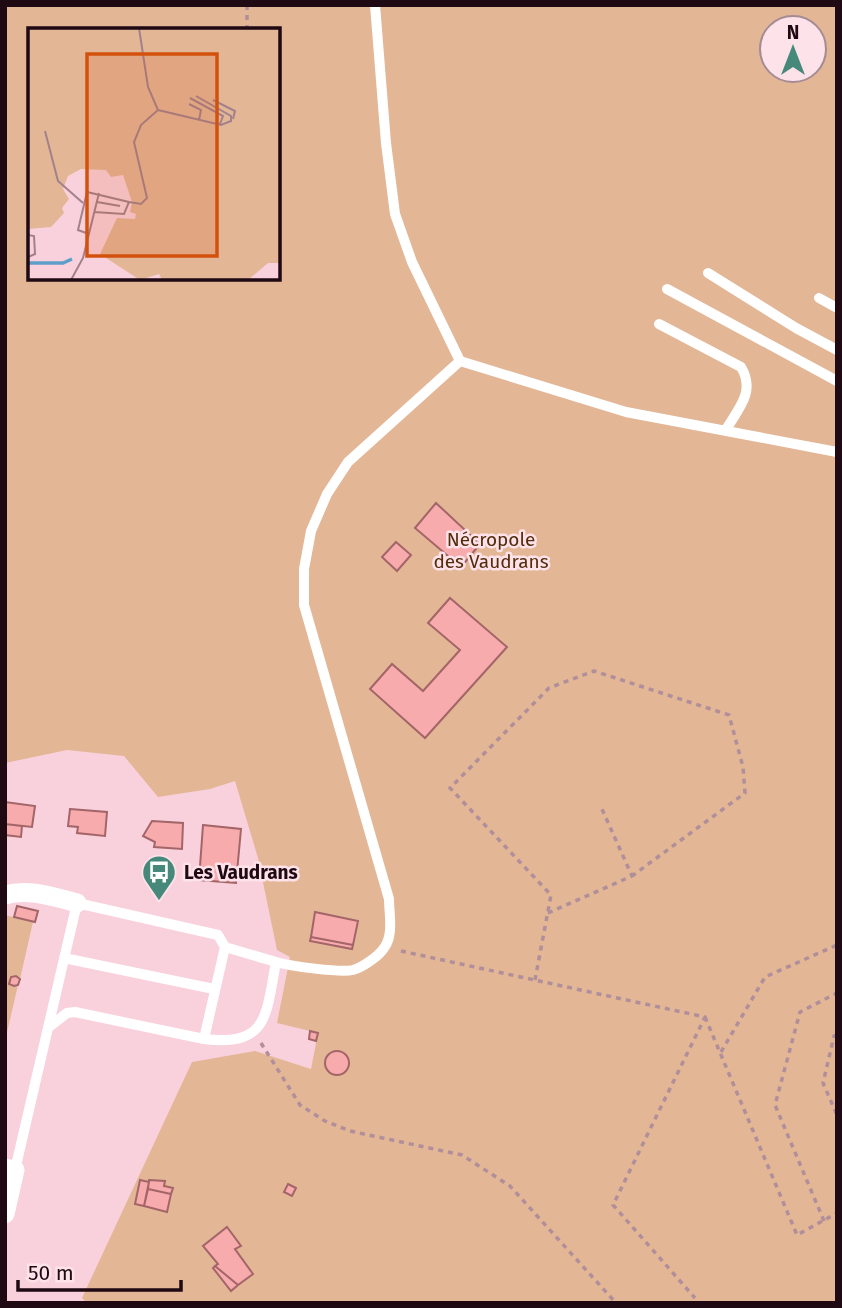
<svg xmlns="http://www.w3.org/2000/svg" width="842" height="1308" viewBox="0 0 842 1308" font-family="'Fira Sans',sans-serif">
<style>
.green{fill:#e3b696;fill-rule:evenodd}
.building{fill:#f8abad;stroke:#a36568;stroke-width:2}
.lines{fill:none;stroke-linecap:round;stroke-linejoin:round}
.path{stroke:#b18f9a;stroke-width:3.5;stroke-dasharray:5 5;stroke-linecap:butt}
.lane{stroke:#fff;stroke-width:10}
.street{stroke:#fff;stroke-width:19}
.labels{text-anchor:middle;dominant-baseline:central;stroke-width:5;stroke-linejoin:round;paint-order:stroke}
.park-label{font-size:19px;fill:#532c0a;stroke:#fde2ea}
.poi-label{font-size:19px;font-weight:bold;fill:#1f0912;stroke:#fde2ea;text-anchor:start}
.inset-river{fill:none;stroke:#5d9fc8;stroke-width:3.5}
.inset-road{fill:none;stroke:#a2818c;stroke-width:2}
.view{fill:#d4510d;fill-opacity:0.15;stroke:#d4510d;stroke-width:3.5}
.inset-edge{fill:none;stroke:#1f0912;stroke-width:3.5}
</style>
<rect width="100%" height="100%" fill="#f9d1dd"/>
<path class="green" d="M5,5H837V1303H87L82,1298L192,1062L255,1051L311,1069L318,1033L277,1023L290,957L277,950L258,858L235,781L210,789L158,797L124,756L67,750L5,763ZM772,28H814V70H772ZM30,30H278V278H30Z
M5,915L33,922L20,979L16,976L10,978L9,984L14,986L18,985L5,1041Z"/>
<path class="building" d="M436,503L480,544L461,567L415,528Z
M396,542L411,555L397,571L382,557Z
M450,598L507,647L425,738L370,689L392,664L423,691L460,650L428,623Z
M5,802L35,806L32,827L5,824Z
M70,809L107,812L105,836L77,833L78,827L68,826Z
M152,821L183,823L182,849L154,847L155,842L143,836Z
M5,824L22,826L21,837L5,835Z
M203,825L241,829L236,883L199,880Z
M17,906L38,911L35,922L14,917Z
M315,912L358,921L353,945L311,937Z
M311,937L353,945L352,949L310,941Z
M16,976L20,979L18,985L14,986L9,984L11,977Z
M310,1031L318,1033L316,1041L309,1039Z
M325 1063a12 12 0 1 1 24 0a12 12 0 1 1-24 0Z
M140,1180L149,1182L144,1206L135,1204Z
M149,1180L165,1181L164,1186L173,1188L171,1194L148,1189Z
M288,1184L296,1188L292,1196L284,1192Z
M148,1189L171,1194L167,1212L144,1206Z
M227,1227L241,1246L235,1249L253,1274L238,1285L215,1266L218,1264L203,1246Z
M215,1266L238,1285L231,1291L213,1268Z"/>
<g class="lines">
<path class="path" d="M247,30V5
M548,913L632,876L601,807
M401,951L705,1017L613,1205L695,1298
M535,980L551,895L450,788L549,688L594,671L729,715L743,767L745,793L632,876
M705,1017L797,1235L837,1213
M837,1035L834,1036L823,1083L837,1115
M261,1043L300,1105L325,1121L350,1131L462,1155L510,1186L616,1303
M721,1052L765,977L837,945
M824,1221L775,1105L800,1012L837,993"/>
<path class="lane" d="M708,273L796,328L837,350
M667,289L837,381
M819,298L837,308
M659,324L741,367C756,392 738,409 725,431
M460,361L626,412L837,452
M64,958L214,989
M276,962C290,966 340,973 353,970C363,967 379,956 384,948C394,935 389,914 389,899L304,605V569L311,531L327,494L348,462L460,361L412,262L395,214L386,143L375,5
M204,1039L225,947
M15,1170L77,903L218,935L225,947L276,962C266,1014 269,1047 204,1039L75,1012L67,1013L49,1027"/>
<path class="street" d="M5,895C29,888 54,897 77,903
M5,1168L15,1170L5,1214"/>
</g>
<defs>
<g id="bus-pin" transform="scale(1.75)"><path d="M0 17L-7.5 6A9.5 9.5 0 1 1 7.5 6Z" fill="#468879" stroke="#fde2ea"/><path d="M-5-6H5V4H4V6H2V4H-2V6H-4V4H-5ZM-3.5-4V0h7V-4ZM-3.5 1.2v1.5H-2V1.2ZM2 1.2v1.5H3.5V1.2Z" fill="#fff"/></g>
</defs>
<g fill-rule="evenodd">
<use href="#bus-pin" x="159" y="872"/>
</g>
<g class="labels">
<g class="park-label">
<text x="491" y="539">Nécropole<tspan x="491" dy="22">des Vaudrans</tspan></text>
</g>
<g class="poi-label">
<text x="184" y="872">Les Vaudrans</text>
</g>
</g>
<g transform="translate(28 28)">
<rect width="252" height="252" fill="#f9d1dd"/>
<path d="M0,0H252V235H240L220,252H134L131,246L112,252L72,226L89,190L107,191L108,186L102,184L104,174L95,147L83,149L78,142L53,141L40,148L35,161L41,171L34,180L36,185L23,199L0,201Z" fill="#e3b696"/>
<path class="inset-river" d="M0,235H35L44,231"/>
<path class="inset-road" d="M162,70L195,88L192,96M185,72L207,83L205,91M161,76L173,82L171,92M130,82L193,97L203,93V88L168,68M17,103L30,153L55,175M69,174L92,178M101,174L113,176L119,170L106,114L113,97L130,82L120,59L111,0M61,206L50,202L59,164L101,174L96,186L66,184M0,207L6,208L7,226L0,229M43,252L55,230L71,165"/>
<path class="view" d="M59,26H189V228H59Z"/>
<rect width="252" height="252" class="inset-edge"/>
</g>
<rect width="842" height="1308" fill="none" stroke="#1f0912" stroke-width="14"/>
<g transform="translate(793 49)"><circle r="33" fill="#fde2ea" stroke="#a48b94" stroke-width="2"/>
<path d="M0-5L12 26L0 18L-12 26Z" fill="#468879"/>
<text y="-10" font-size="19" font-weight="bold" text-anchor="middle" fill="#1f0912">N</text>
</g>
<path d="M18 1280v10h163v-10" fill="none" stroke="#1f0912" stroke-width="3.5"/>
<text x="28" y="1280" font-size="21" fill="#1f0912" stroke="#fde2ea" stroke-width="5" paint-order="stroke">50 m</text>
</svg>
